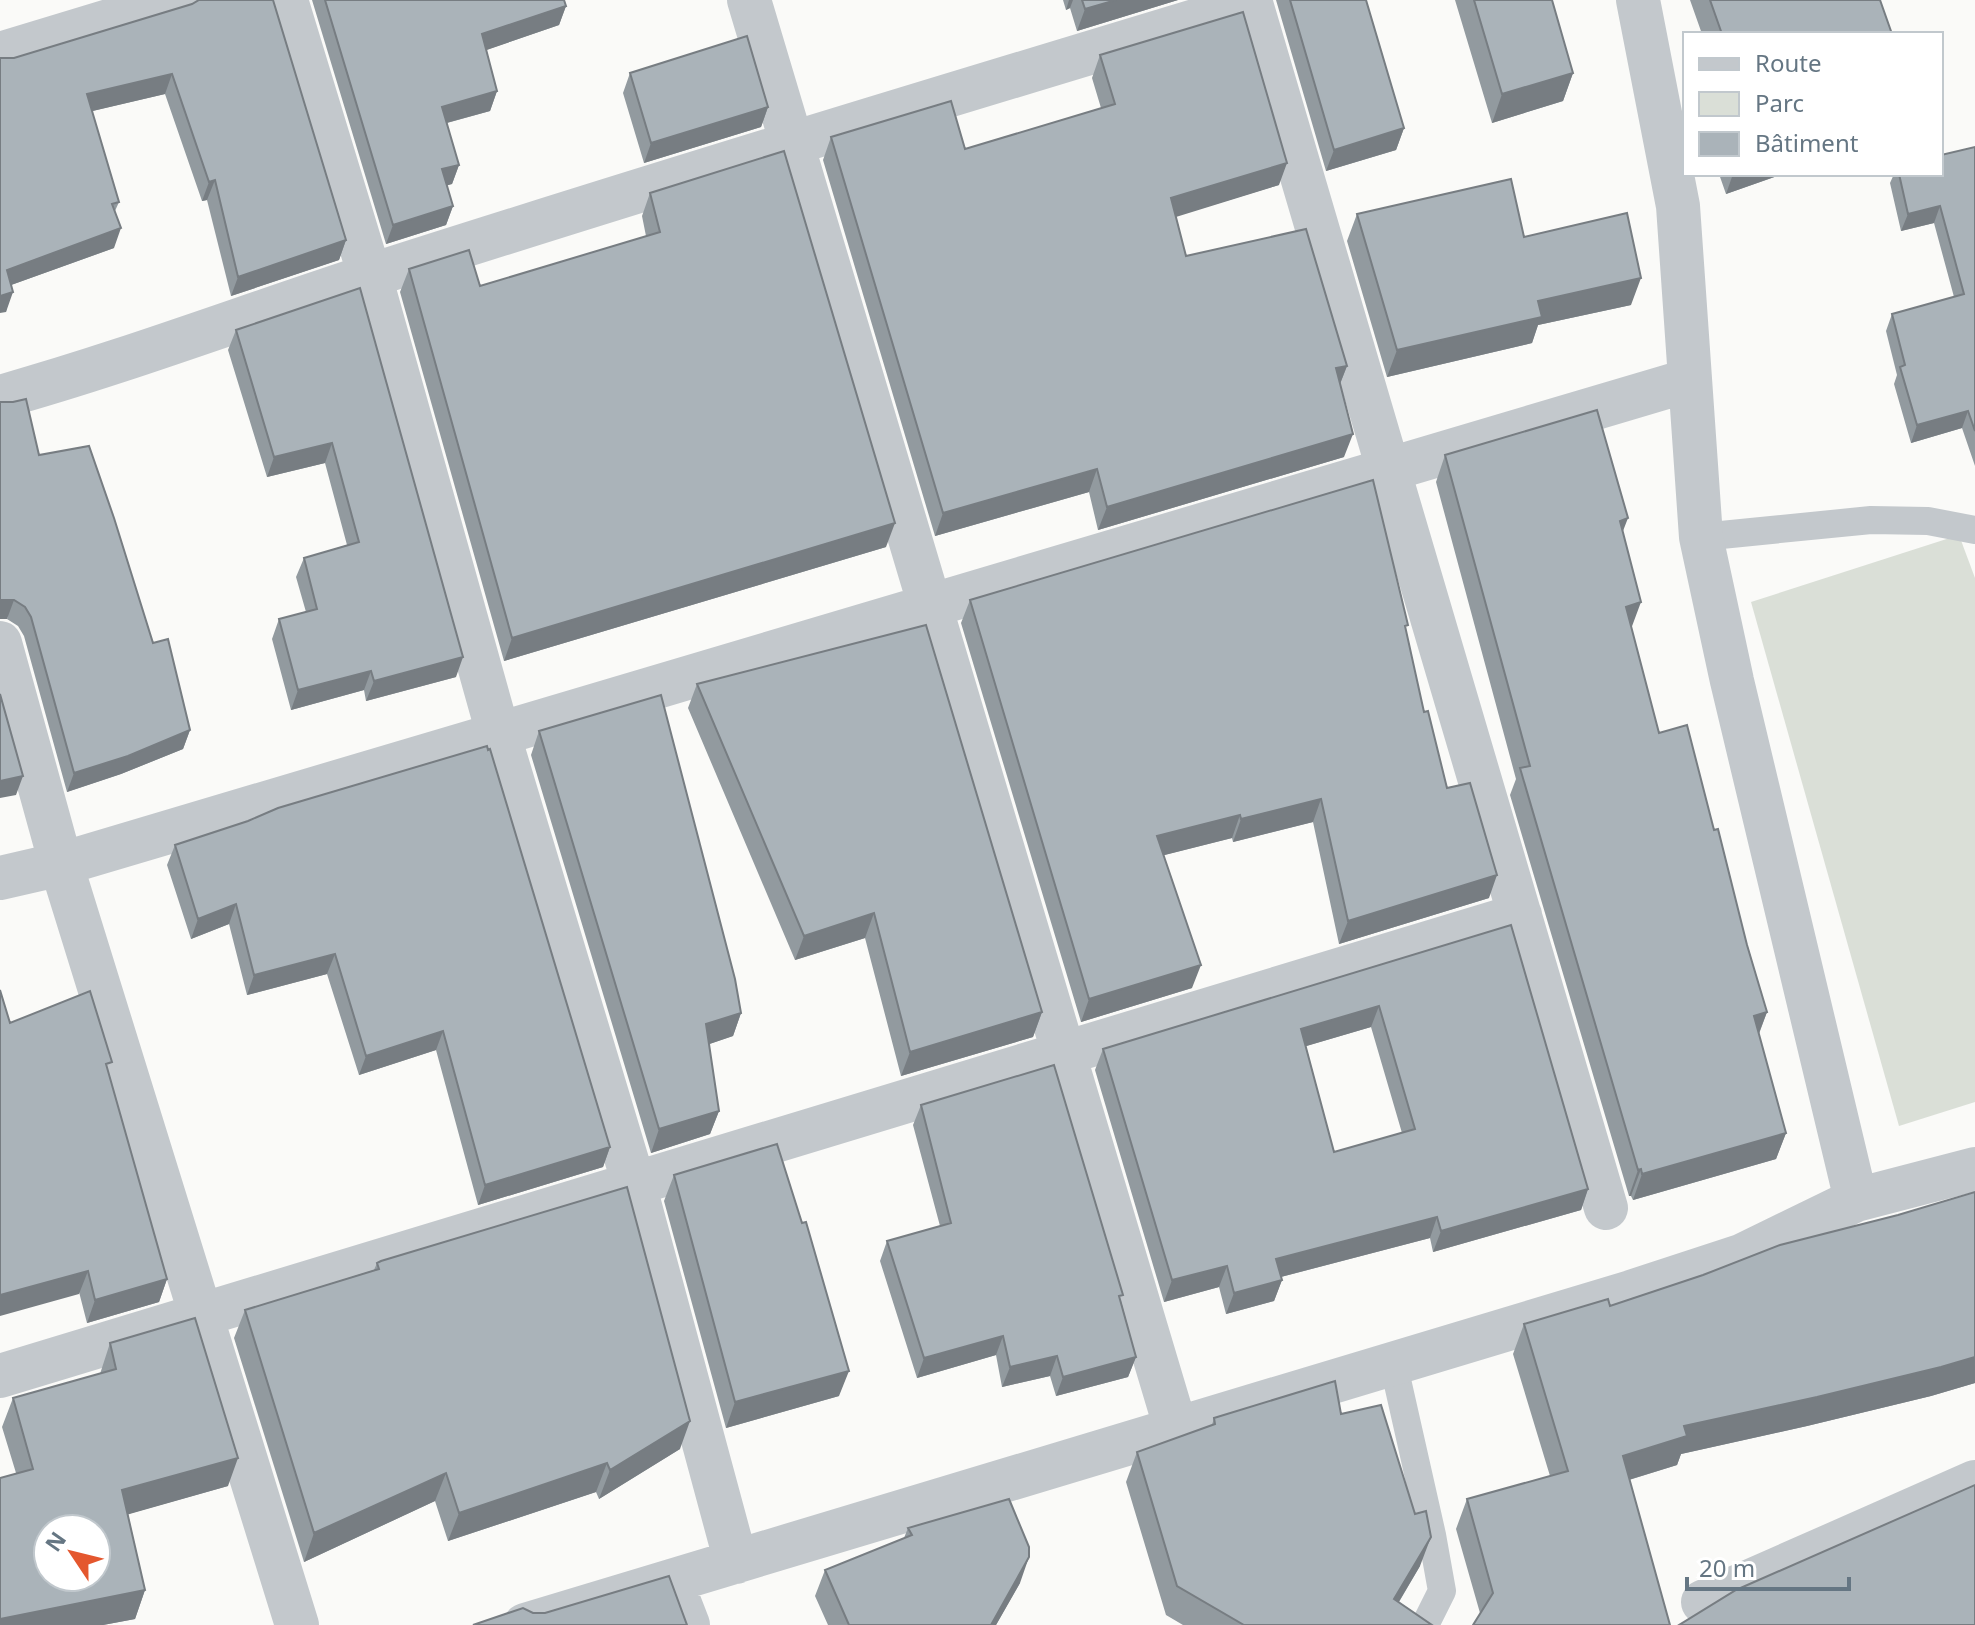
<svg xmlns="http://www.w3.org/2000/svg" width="1975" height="1625" viewBox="0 0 1975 1625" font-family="'Noto Sans',sans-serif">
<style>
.green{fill:#dadfd7}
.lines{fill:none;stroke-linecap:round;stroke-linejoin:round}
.service{stroke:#c3c8cc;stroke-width:28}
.minor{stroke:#c3c8cc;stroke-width:44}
.wall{fill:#929a9f;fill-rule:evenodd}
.shaded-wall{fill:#777d82}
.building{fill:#aab3b9;stroke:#777d82;stroke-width:2;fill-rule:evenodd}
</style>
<rect width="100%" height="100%" fill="#fafaf8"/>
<path class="green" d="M1959,535L1975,578V1102L1899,1126L1751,602Z"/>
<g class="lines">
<path class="service" d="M1701,537L1871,520L1928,521L1975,530
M1393,1362L1432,1535L1442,1591L1425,1625"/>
<path class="minor" d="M286,0L370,276L498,733L634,1184L736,1562
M749,0L1176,1429
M1250,0L1606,1208
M1638,0L1678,206L1701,537L1732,681L1856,1200
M0,54L178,0
M0,397C125,362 246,316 369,276C662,182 957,93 1251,4
M0,643L61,864L297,1625
M0,878L61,864L1690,380
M0,1376L1520,915
M671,1581L688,1625
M1703,1602L1975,1482
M525,1625L1631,1292L1741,1256L1856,1200L1975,1169"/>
</g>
<path class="wall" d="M312,0H564L566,6L559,25L486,50L497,91L490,111L447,123L459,165L452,184L446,185L453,206L446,225L386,244Z
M1063,0H1178L1077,31L1070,8L1066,10Z
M1276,0H1366L1404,128L1396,150L1326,171Z
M1455,0H1552L1573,73L1563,101L1492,123Z
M1690,0H1880L1892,34H1702Z
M192,4L346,240L339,260L231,296L207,200L202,201L165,94L92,111L119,202L115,211L114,248L11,285L6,312L2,59L14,58Z
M1100,55L1279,185L1176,216L1186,256L1347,366L1340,384L1344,457L1098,530L1089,492L935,536L823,160L831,137L965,149L1101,108L1092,78Z
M630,73L768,107L761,127L644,163L623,93Z
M1975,147V466L1962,428L1911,443L1894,384L1897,375L1886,331L1892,314L1954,297L1934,223L1901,231L1890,183L1894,174H1941Z
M1719,174H1783L1726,194Z
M650,193L886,547L504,661L400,292L409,269L480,286L646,236L642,216Z
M1357,214L1524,237L1631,305L1538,325L1532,343L1387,377L1347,241Z
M360,288L456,677L366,701L364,690L291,710L272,639L279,619L306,612L296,577L304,558L347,545L325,463L267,477L228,350L236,330Z
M39,455L153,643L190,730L183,749L121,774L67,792L24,636L18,626L7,619Z
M1445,455L1623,532L1631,629L1659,733L1714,830L1767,1012L1759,1034L1786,1133L1776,1159L1633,1200L1631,1196H1629L1510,795L1516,779L1436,482Z
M970,600L1406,631L1424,712L1447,788L1489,898L1339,944L1313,822L1233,842L1232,838L1164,855L1192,988L1081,1022L961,623Z
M697,684L1042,1012L1033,1037L901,1076L865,938L795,960L688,708Z
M539,731L741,1013L733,1036L709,1044L719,1111L710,1134L651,1153L531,755Z
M248,821L610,1147L603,1167L478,1205L436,1050L359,1075L327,974L247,995L229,924L191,939L167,865L175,845Z
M1511,925L1588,1189L1581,1210L1433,1252L1430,1238L1281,1277L1282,1280L1274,1301L1226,1314L1219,1287L1164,1302L1095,1070L1103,1049ZM1371,1027L1402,1133L1334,1152L1306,1046Z
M10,1023L108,1072L167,1279L159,1302L87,1323Z
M921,1105L1121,1301L1136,1357L1128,1377L1056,1396L1050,1376L1002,1387L996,1355L917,1378L880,1261L887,1241L940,1226L913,1125Z
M674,1175L839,1396L726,1428L664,1201Z
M1975,1192V1383L1931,1396L1807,1426L1681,1454L1677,1465L1629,1480L1480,1613L1456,1529L1467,1499L1550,1476L1513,1354L1524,1324L1610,1306L1898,1215Z
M377,1263L680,1449L599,1499L596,1492L448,1541L435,1501L304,1562L234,1338L245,1310L374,1270Z
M110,1343L228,1486L128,1514L145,1590L135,1619L103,1625H0L16,1473L2,1427L13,1398L100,1374Z
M1341,1414L1420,1566L1399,1602L1432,1625H1183L1166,1615L1126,1482L1137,1452L1212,1425L1214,1418Z
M908,1528L1020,1583L996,1625H828L815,1596L825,1570L904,1538Z"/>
<path class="shaded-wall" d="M1069,0H1073L1070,8L1066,10Z
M1116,0H1178L1077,31L1085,9Z
M566,6L559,25L475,54L482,34Z
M1573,73L1563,101L1492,123L1502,94Z
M172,74L165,94L80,114L87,94Z
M497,91L490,111L435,126L442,107Z
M768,107L761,127L644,163L651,143Z
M1404,128L1396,150L1326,171L1334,150Z
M1287,163L1279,185L1163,221L1171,198Z
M459,165L452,184L435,189L442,169Z
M1733,174H1783L1726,194Z
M215,180L207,200L202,201L209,182Z
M453,206L446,225L386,244L393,225Z
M1940,206L1934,223L1901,231L1908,214Z
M121,228L114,248L0,289L7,270Z
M346,240L339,260L231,296L238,277Z
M1641,278L1631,305L1538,325L1532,343L1387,377L1397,350L1538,301Z
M13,292L6,312L0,313V296Z
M1347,366L1338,389L1336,368Z
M1968,411L1962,428L1911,443L1917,425Z
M1353,434L1344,457L1098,530L1107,507Z
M332,443L325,463L267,477L274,457Z
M1097,469L1089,492L935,536L943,513Z
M1628,518L1618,544L1620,521Z
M895,523L886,547L504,661L512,638Z
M0,600H14L7,619H0Z
M1641,602L1631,629L1626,607Z
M463,657L456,677L366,701L374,681Z
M371,671L364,690L291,710L298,690Z
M190,730L183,749L121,774L67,792L74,773Z
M23,776L16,795L0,798V781Z
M1321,799L1313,822L1233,842L1241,819Z
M1240,815L1232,838L1149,859L1157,836Z
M1497,875L1489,898L1339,944L1348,921Z
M236,904L229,924L191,939L198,919Z
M874,913L865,938L795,960L804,936Z
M335,954L327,974L247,995L254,975Z
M1201,965L1192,988L1081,1022L1089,999Z
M1379,1006L1371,1027L1293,1050L1301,1029Z
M1042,1012L1033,1037L901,1076L910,1052Z
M1767,1012L1757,1038L1754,1016Z
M741,1013L733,1036L698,1048L706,1024Z
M443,1031L436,1050L359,1075L366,1056Z
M719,1111L710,1134L651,1153L659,1129Z
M1786,1133L1776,1159L1633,1200L1642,1174Z
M610,1147L603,1167L478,1205L485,1185Z
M1641,1169L1631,1196H1629L1638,1170Z
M1588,1189L1581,1210L1433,1252L1441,1231Z
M1437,1217L1430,1238L1269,1280L1276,1259Z
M1227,1266L1219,1287L1164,1302L1172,1280Z
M88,1271L79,1294L0,1316V1295Z
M167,1279L159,1302L87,1323L95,1300Z
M1282,1280L1274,1301L1226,1314L1234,1293Z
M1003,1336L996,1355L917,1378L924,1358Z
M1057,1356L1050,1376L1002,1387L1010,1367Z
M1136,1357L1128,1377L1056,1396L1063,1377Z
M1975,1357V1383L1931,1396L1807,1426L1681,1454L1677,1465L1612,1485L1623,1456L1684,1426Z
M849,1371L839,1396L726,1428L735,1402Z
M690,1421L680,1449L599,1499L610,1470Z
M238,1458L228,1486L112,1519L122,1490Z
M607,1463L596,1492L448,1541L459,1513Z
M446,1473L435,1501L304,1562L314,1533Z
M1431,1537L1420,1566L1385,1625L1394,1599Z
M1029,1557L1020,1583L996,1625H991Z
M145,1590L135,1619L103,1625H0V1619Z"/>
<path class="building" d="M199,0H273L346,240L238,277L215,180L209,182L172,74L87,94L119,202L112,204L121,228L7,270L13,292L0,296V58H14L192,4Z
M325,0H564L566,6L482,34L497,91L442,107L459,165L442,169L453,206L393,225Z
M1082,0H1116L1085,9Z
M1290,0H1366L1404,128L1334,150Z
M1474,0H1552L1573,73L1502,94Z
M1710,0H1880L1892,34H1722Z
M1243,12L1287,163L1171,198L1186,256L1306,229L1347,366L1336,368L1353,434L1107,507L1097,469L943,513L831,137L951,101L965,149L1115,104L1100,55Z
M747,36L768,107L651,143L630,73Z
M1975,147V431L1968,411L1917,425L1900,367L1905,365L1892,314L1964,294L1940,206L1908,214L1899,174H1941V155Z
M784,151L895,523L512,638L409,269L469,250L480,286L660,232L650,193Z
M1511,179L1524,237L1627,213L1641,278L1538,301L1542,317L1397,350L1357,214Z
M360,288L463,657L374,681L371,671L298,690L279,619L317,609L304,558L359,542L332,443L274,457L236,330Z
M26,399L39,455L89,446L114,518L153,643L168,639L190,730L128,756L74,773L31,617L25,607L14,600H0V402H13Z
M1597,410L1628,518L1620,521L1641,602L1626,607L1659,733L1687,725L1714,830L1718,829L1747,945L1767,1012L1754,1016L1786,1133L1642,1174L1641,1169L1638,1170L1520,768L1530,766L1445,455Z
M1373,480L1408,625L1405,626L1424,712L1428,711L1447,788L1470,783L1497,875L1348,921L1321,799L1241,819L1240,815L1157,836L1201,965L1089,999L970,600Z
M926,625L1042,1012L910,1052L874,913L804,936L697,684Z
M0,694L23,776L0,781Z
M661,695L735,979L741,1013L706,1024L719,1111L659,1129L539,731Z
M487,746L488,750L490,749L610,1147L485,1185L443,1031L366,1056L335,954L254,975L236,904L198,919L175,845L248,821L278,808Z
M1511,925L1588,1189L1441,1231L1437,1217L1276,1259L1282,1280L1234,1293L1227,1266L1172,1280L1103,1049ZM1379,1006L1415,1129L1334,1152L1301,1029Z
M0,990L10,1023L90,991L112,1062L106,1064L167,1279L95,1300L88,1271L0,1295Z
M1054,1065L1123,1295L1119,1296L1136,1357L1063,1377L1057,1356L1010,1367L1003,1336L924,1358L887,1241L951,1223L921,1105Z
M777,1144L802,1223L806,1222L849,1371L735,1402L674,1175Z
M627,1187L690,1421L610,1470L607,1463L459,1513L446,1473L314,1533L245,1310L379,1269L377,1263L381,1261Z
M1975,1192V1357L1941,1367L1817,1397L1684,1426L1687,1436L1623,1456L1670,1625H1473L1493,1593L1467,1499L1568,1471L1524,1324L1608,1299L1610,1306L1703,1275L1780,1245L1898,1215Z
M195,1318L238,1458L122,1490L145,1590L0,1619V1478L33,1469L13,1398L116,1369L110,1343ZM48,1529H96V1577H48Z
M1335,1381L1341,1414L1381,1405L1415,1514L1426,1511L1431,1537L1394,1599L1432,1625H1244L1177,1586L1137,1452L1215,1424L1214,1418Z
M1975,1485V1625H1679L1736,1590Z
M1009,1499L1029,1547V1557L991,1625H849L825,1570L912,1535L908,1528Z
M669,1576L687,1625H473L523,1608L533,1613H545Z"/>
<rect x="1683" y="32" width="260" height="144" fill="#ffffff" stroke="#c1c8cd" stroke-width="2"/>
<rect x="1699" y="58" width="40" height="12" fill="#c3c8cc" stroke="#c1c8cd" stroke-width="2"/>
<text x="1755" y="72" font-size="24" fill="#657683">Route</text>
<rect x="1699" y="92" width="40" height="24" fill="#dadfd7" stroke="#c1c8cd" stroke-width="2"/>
<text x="1755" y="112" font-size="24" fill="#657683">Parc</text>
<rect x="1699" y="132" width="40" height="24" fill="#aab3b9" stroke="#c1c8cd" stroke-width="2"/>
<text x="1755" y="152" font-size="24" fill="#657683">Bâtiment</text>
<g transform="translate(72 1553) rotate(305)"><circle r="38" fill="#ffffff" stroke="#c1c8cd" stroke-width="2"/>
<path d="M0-6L14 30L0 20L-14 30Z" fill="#e4572e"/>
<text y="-12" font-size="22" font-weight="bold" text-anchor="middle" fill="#657683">N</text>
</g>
<path d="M1687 1577v12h162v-12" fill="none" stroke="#657683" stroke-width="4"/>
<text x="1699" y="1577" font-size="24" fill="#657683" stroke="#ffffff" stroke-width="6" paint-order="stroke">20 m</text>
</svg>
